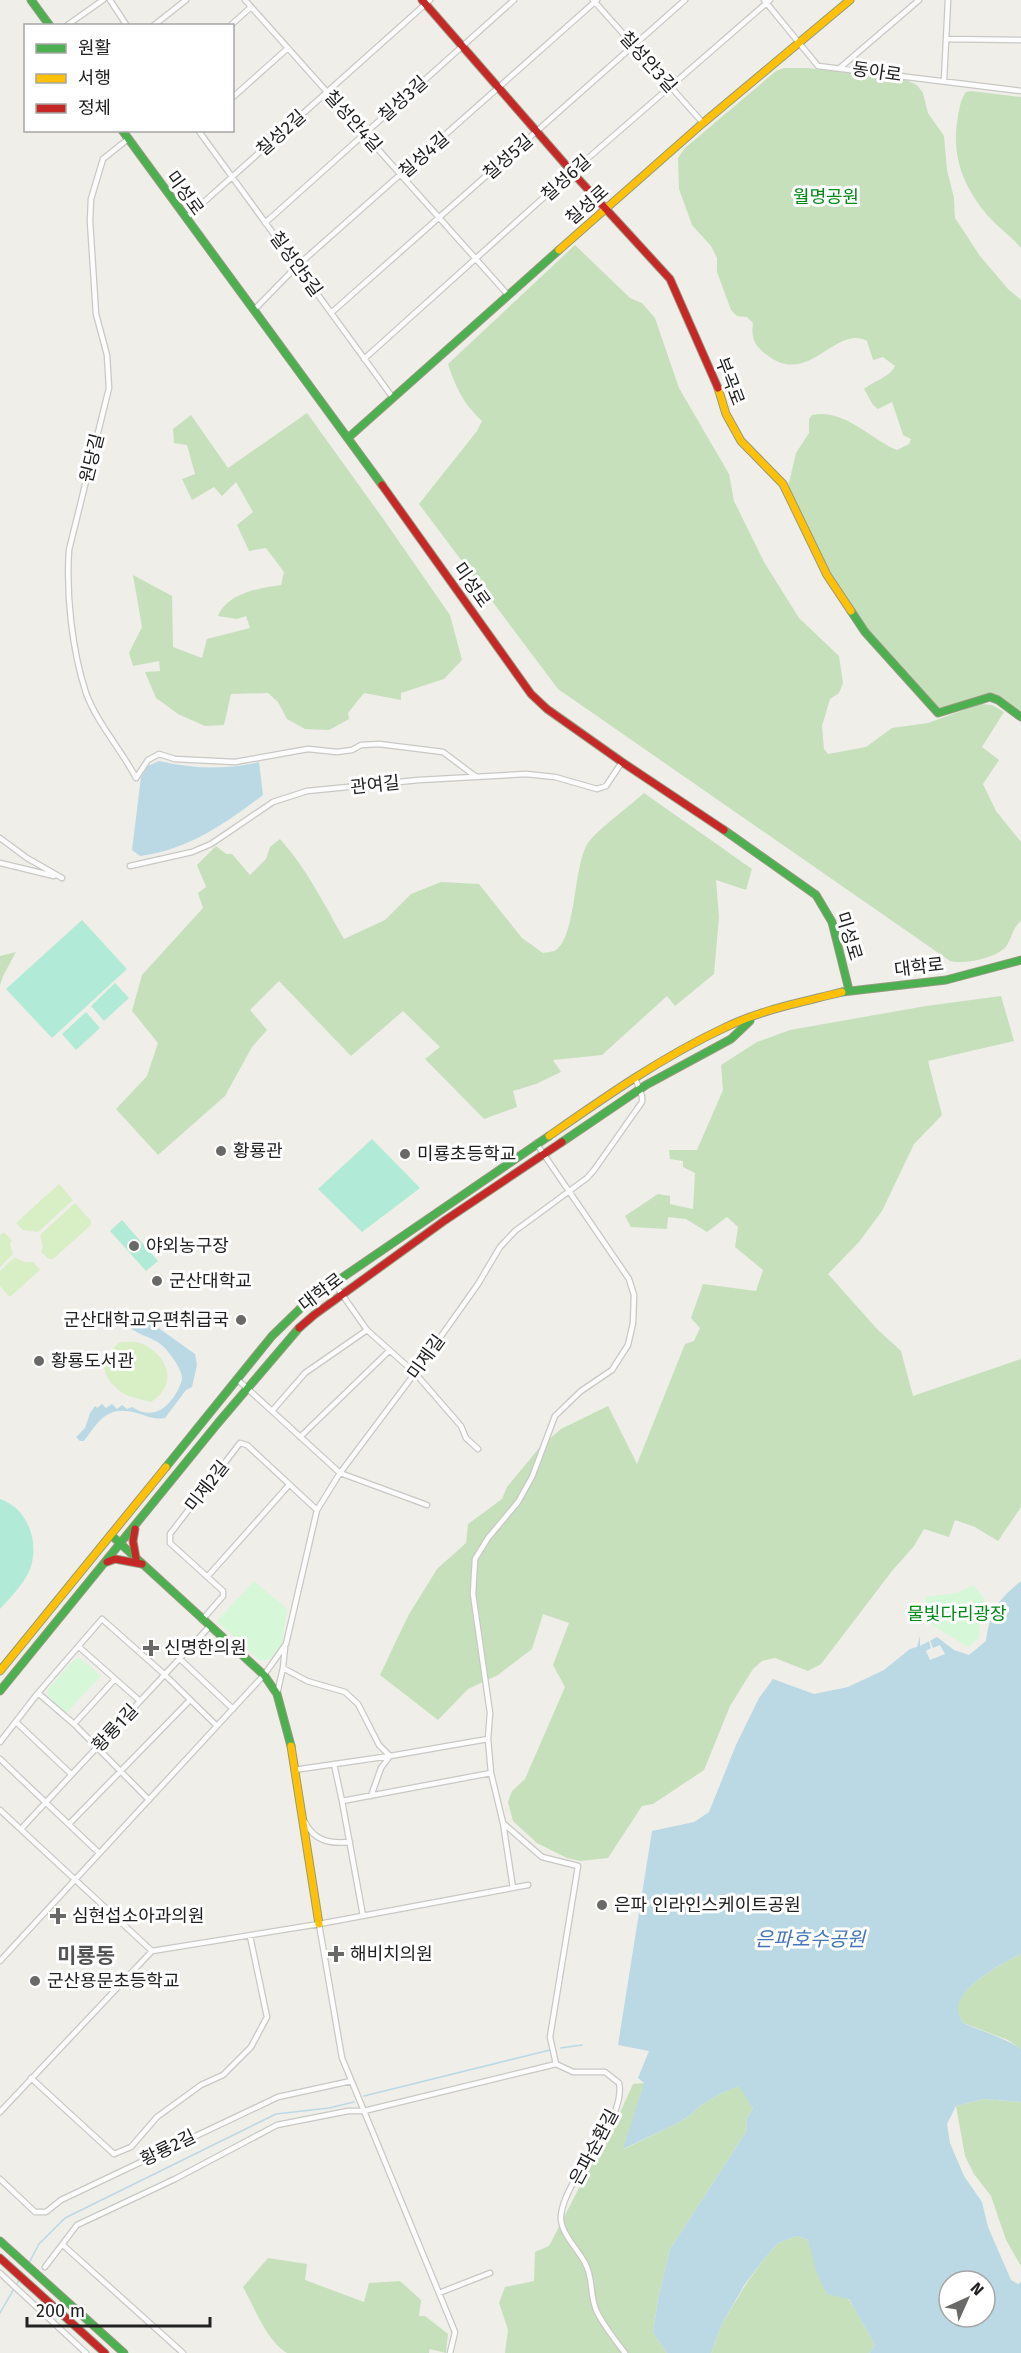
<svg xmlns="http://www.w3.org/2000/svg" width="1021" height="2353" viewBox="0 0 1021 2353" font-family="'Fira Sans','Noto Sans KR',sans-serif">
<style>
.grass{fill:#d8efc6}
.forest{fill:#c6e0bc}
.park{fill:#d6f7d8}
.pitch{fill:#b1ead6}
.water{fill:#bad9e4;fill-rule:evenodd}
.pier{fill:#efeee9}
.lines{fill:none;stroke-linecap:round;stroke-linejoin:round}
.stream{stroke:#bad9e4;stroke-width:1.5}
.street-casing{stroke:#c8c8c5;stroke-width:7}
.fast-casing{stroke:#969a7f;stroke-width:9}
.slow-casing{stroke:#969a7f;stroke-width:9}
.jam-casing{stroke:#969a7f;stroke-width:9}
.street{stroke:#fdfcfc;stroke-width:4.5}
.fast{stroke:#4caf50;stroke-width:7}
.slow{stroke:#ffc107;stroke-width:7}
.jam{stroke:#c62828;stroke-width:7}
.poi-dot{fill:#696967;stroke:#fff;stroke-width:2}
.labels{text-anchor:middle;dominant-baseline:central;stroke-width:6;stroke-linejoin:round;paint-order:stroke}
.street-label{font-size:18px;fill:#212121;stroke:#fff}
.park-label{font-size:18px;fill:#038a18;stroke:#fff}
.poi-label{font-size:18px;fill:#212121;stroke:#fff;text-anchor:start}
.water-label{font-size:20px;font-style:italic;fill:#4476b9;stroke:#fff}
.quarter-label{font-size:21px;font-weight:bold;fill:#545454;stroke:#fff}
</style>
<rect width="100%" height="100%" fill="#efeee9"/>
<path class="grass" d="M59,1184L73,1200L38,1232L23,1230L16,1223Z
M75,1203L91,1221V1225L53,1259H49L41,1252L43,1246L40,1235Z
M4,1232L12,1240L10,1244L13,1254L0,1267V1235Z
M15,1257L24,1262H33L40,1270L11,1296H9L0,1286V1271Z
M120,1342C127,1342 134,1341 140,1343C167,1354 180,1383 151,1402C145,1400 138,1399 132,1397C118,1393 101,1377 105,1361C107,1353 114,1347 120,1342Z"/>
<path class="forest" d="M784,68H807L904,79L917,85L923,93L928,113L944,136L947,170L954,198L955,218L980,256L1008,289L1021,300V713L996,697L985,695L941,709L934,707L871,637L830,574L787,491L796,453L809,433V419L812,415C844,408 870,439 897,450L909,444L911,439L903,435L892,402L878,409L873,405L864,389C874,381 890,377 895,366L883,357L873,360L867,341C835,324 809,388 767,355C754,346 751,338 753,323L747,317L737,316L731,310L717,272V258L711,246L692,225L679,189L678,158L685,148L776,71Z
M971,91L1021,97V248C1011,236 998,227 988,216C964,188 952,158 957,122C959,111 960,100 966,92Z
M575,245L630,298L642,303L655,318L679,388L729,474L734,501L764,562L799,618L839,656L843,683L839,693L830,699L822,726L824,749L828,754L866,747L892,728L928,723L980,704L992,705L1004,712L982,747L999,760L983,784L996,811L1021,842V921C1012,928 1013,936 1007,945C999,958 963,965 950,961L558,689L419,504L477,431L482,421C463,403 456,388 448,364Z
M307,413L384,520L450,615L462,660L444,679L401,693V700L364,693L348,713L349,719L329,730L305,729L287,719L278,702L268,693L231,694L224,725L205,726L178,714L156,698L145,672L160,671L159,661L133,666L129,653L142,627L133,575L172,596L173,647L202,658L207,639L250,628L246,616L237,619L218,616C227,594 258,588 281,585L284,572L266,548L249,551L237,525L253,512L236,482L222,496L214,487L192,500L182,479L195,474L187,445L174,443L173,429L191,415L228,468Z
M644,793L752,869L746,890L716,880L719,917L714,974L675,1006L667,996L602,1055L553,1060L561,1072L536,1084L513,1091L517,1107L484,1119L425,1059L440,1047L403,1011L351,1056L279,981L250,1010L267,1030L252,1047L225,1096L158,1155L116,1109L147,1076L158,1043L132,1011L142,975L203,908L198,893L206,887L197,865L216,846L226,854H232L250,875L266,859L270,847L280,839C307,869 324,904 344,939L385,920L411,894L441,882L479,884L522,938L543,953C547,952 553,952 556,950C577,935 573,865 588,843C598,829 630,806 644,793Z
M16,952L3,976L0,985V956Z
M1001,996L1014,1041L928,1061L942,1115L914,1144L882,1211L859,1242L828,1274L877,1329L901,1351L913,1396L1021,1359V1507L998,1541L975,1527L955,1520L949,1537L924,1529L914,1546L892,1571L821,1664L808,1671L775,1658L762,1661L753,1669L730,1706L704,1770L653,1804L642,1806L608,1858L580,1861L567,1858L537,1843L513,1821L508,1802L512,1791L525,1779L565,1687L553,1665L569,1623L543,1614L532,1649L498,1675L468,1689L438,1720L380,1675L408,1616L437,1569L466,1543L468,1524L502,1499L507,1487L540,1447L561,1429L608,1406L637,1464L685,1344L694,1341L700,1328L691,1318L703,1284L756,1291L763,1270L735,1247L738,1227L727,1217L707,1232L686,1219L668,1217L667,1229L631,1227L625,1216L658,1194L670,1196V1204L693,1209L695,1173L683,1167V1161L670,1159L669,1150H697L723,1090L721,1065L757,1042L790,1030L926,1006Z
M1021,1954V2049L1008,2040L963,2023C961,2019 958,2014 957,2010C956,1988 1003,1962 1021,1954Z
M644,2083L624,2149L676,2124L689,2116L701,2105L722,2093L740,2085L753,2109L747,2118L746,2132L670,2249L658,2299L653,2333L667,2353H505L508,2330L499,2303L505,2287L534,2281L535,2252L549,2246L595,2157L613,2128L633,2084Z
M984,2099L1021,2102V2266L1006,2240L991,2196L974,2174L965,2156L956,2106Z
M797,2236L808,2240L853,2306L875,2345L869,2353H711L722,2324L746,2284L764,2259L778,2243Z
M268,2258L307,2264L305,2280L364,2302L369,2283L400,2281L421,2300L419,2316H425L448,2334L446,2353L430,2349L429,2353H287C266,2340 255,2308 243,2287Z"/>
<path class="park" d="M254,1581L287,1609L282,1645L269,1660H259L217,1621Z
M973,1585L985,1599L980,1619L979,1638L968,1647L929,1623L925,1597L957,1593Z
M80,1658L101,1676L66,1713L49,1697L47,1690L75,1659Z"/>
<path class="pitch" d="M82,920L127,969L52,1038L6,989Z
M115,983L129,998L104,1021L91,1006Z
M86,1012L100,1028L76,1050L62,1034Z
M372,1139L420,1188L362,1232L318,1189Z
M122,1220L158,1261L146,1271L110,1231Z
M0,1499C27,1508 39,1540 31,1566C26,1582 11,1597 0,1609Z"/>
<path class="water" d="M159,761C194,769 224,770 259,762L263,795C226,823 188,850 140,856L132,850L141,777L148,766Z
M136,1312L195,1354L197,1365L192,1387L186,1390L165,1418C154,1420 147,1416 137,1413C108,1405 100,1419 84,1441H80L76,1437L85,1428L90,1413L95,1406L97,1408L102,1404L106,1408L112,1404L117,1409L122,1405L127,1409L132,1407C150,1419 165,1411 175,1395C178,1390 182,1383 182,1377C181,1368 171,1355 165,1348C153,1335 129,1335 125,1319L127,1314Z
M1021,1581V1954C1003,1962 956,1988 958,2010C958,2014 961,2019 963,2023C983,2032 1003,2037 1021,2049V2102L984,2099L956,2106L947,2124L950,2143L964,2176L982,2202L988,2227L1011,2280L1018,2284L1021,2282V2353H869L875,2345L849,2299L827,2294L817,2274L808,2240L797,2236L778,2243L764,2259L745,2284L722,2324L711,2353H667L653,2333L658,2299L670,2249L746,2132L747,2118L753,2109L739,2086L722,2093L701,2105L689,2116L676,2124L623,2149L644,2083L638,2078L649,2051L618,2045L652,1831L694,1822L709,1812L736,1745L759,1698L773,1679L814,1694L848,1687L884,1670L910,1649L917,1647L920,1636V1646L937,1637L954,1650L969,1655L986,1641C990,1611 998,1600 1021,1581ZM949,2281H985V2317H949Z"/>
<path class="pier" d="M929,1637L933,1648L940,1645L945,1654L930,1660L926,1651L931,1648L928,1638Z"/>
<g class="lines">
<path class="stream" d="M561,2048L582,2045
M364,2096L550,2050
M29,2263L39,2244L65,2218L276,2114L329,2108L354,2102
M0,2313L19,2280"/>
<g class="street-casing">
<path id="street" d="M110,0L127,26
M245,0L508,295
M593,0L703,123
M764,0L818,66L1021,91
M66,26L103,0
M153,26L186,0
M230,26L251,7
M947,39L1021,40
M841,67L919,0
M944,81L948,0
M232,98L288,48
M198,130L393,398
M128,139L103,159L91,199L90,221L96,314L107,355L109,388L69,550C66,595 72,650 86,693C97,723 121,749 136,778L148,760L159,754L175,759L235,762L308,749L337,752L352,750L361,745L379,744L443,752L475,776
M186,218L430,0
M265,223L514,0
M254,310L297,266L597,0
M331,313L685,0
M364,359L572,172L770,0
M0,838L27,858L62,878
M0,863L54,876
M130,866L192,852L211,844L273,802L307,791L419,780L526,774L555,777L597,789L606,786L622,762
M334,1283L367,1330L415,1373L461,1426L466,1438L478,1449
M238,1380L340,1473L427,1505
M272,1411L305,1373L367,1330
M300,1437L389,1351
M208,1576L289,1485
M202,1620L223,1596V1591L170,1543V1534L240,1443L247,1445L317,1510
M79,1647L140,1701
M179,1658L233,1709
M283,1668L285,1647
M38,1693L74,1724L149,1800
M277,1694L283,1668L307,1681L345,1692L358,1704L379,1745L390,1756
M16,1722L71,1774
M74,1724L115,1679
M0,1742L38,1693L102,1619L164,1674L217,1726
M0,1759L99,1853
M334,1764L342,1801
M294,1770L390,1756
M371,1796L381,1768L390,1756L488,1739
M0,1810L152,1951L319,1924L528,1885
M305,1822C314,1841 330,1844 350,1842
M69,1824L190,1700
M504,1824L542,1857L578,1866L550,2037L556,2064
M21,1829L209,1627
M513,1888L503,1823L491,1773L488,1739L490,1713L473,1594L475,1559L488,1538L518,1502L532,1477L555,1416L581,1391L612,1370L628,1345L633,1323L634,1295L629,1279L536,1143
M363,1916L342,1801L491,1773
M319,1924L342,2058L364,2111L556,2064
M0,1961L264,1675L286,1644L317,1510L340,1473L415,1373L478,1284L500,1247L515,1231L587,1178L594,1170L642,1102V1096L635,1078
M556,2064L573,2072H605L619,2083C627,2121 566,2174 561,2215C559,2232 578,2249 585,2263C594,2278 589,2296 597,2312C604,2326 615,2340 625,2353
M31,2078L114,2154L131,2147L157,2117L201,2085L223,2075L251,2047L267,2017L250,1936
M0,2112L152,1951
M0,2179L35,2212H46L61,2200L278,2097L351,2081
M63,2245L183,2353
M45,2267L77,2225L175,2179L277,2125L348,2111H364L455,2332L450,2353
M0,2273L86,2353
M439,2293L490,2273"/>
</g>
<g class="fast-casing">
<path id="fast" d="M31,0L50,26
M122,130L382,485
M348,438L559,250
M851,611L865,632L938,713L990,697L998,700L1021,717
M724,830L816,895L832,922L849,990
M842,992L946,980L1021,960
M562,1142L646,1085L731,1039L750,1021
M166,1467L272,1336L308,1301L549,1136
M111,1535L264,1675L277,1694L291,1746
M0,1691L218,1423L299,1328
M0,2241L124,2353"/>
</g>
<g class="slow-casing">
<path id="slow" d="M559,250L703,123L850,0
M718,388L726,414L741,441L783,484L827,575L851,611
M549,1136C605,1097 662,1057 724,1028C760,1010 803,1002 842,992
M0,1671L166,1467
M291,1746L319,1924"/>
</g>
<g class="jam-casing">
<path id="jam" d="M422,0L572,172L670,279L718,388
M382,485L531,694L547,709L622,762L724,830
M299,1328L314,1315L444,1221L562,1142
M135,1529L133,1541L136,1558
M107,1562L115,1559L142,1564
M0,2258L105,2353"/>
</g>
<use href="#street" class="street"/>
<use href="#fast" class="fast"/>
<use href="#slow" class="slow"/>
<use href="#jam" class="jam"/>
</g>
<g class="poi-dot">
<circle cx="221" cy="1151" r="6"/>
<circle cx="405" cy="1154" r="6"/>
<circle cx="134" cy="1246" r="6"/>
<circle cx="157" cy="1281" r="6"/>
<circle cx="241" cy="1320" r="6"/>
<circle cx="39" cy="1361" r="6"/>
<path d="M148 1639h6v6h6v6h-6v6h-6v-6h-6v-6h6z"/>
<circle cx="602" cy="1905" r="6"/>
<path d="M55 1907h6v6h6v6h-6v6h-6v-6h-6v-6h6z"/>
<path d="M333 1945h6v6h6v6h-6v6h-6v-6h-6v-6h6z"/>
<circle cx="35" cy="1981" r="6"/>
</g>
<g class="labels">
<g class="street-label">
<text transform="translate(648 62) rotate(48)">칠성안3길</text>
<text transform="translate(877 72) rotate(8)">동아로</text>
<text transform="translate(403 99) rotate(-42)">칠성3길</text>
<text transform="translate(353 121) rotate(48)">칠성안4길</text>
<text transform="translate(281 133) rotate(-42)">칠성2길</text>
<text transform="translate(424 155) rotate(-41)">칠성4길</text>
<text transform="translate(508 157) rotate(-41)">칠성5길</text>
<text transform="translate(566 178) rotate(-42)">칠성6길</text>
<text transform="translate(185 193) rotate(54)">미성로</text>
<text transform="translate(587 205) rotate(-41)">칠성로</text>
<text transform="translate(296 264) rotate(54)">칠성안5길</text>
<text transform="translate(730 381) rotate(69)">부곡로</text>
<text transform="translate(92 458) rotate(-76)">원당길</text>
<text transform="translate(472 585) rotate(55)">미성로</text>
<text transform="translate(375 785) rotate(-6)">관여길</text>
<text transform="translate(849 936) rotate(73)">미성로</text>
<text transform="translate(919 967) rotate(-7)">대학로</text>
<text transform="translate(321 1292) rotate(-37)">대학로</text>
<text transform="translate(426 1357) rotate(-54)">미제길</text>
<text transform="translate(207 1486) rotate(-52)">미제2길</text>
<text transform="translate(115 1728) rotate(-47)">황룡1길</text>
<text transform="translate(594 2147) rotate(-62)">은파순환길</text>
<text transform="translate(168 2148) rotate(-26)">황룡2길</text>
</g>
<g class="park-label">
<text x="826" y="197">월명공원</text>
<text x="957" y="1614">물빛다리광장</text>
</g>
<g class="poi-label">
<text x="233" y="1151">황룡관</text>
<text x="417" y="1154">미룡초등학교</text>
<text x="146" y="1246">야외농구장</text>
<text x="169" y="1281">군산대학교</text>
<text x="229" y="1320" text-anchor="end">군산대학교우편취급국</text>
<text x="51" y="1361">황룡도서관</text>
<text x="164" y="1648">신명한의원</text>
<text x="614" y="1905">은파 인라인스케이트공원</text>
<text x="72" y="1916">심현섭소아과의원</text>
<text x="350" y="1954">해비치의원</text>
<text x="47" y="1981">군산용문초등학교</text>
</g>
<g class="water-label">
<text x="810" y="1939">은파호수공원</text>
</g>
<g class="quarter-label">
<text x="86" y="1956">미룡동</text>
</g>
</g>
<rect x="24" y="24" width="210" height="108" fill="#ffffff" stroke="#a6a6a6" stroke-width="1.5"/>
<rect x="36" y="44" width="30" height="9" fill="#4caf50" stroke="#a6a6a6" stroke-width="1.5"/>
<text x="78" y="54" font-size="18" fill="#212121">원활</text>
<rect x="36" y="74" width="30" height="9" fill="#ffc107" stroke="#a6a6a6" stroke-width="1.5"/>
<text x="78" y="84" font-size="18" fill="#212121">서행</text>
<rect x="36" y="104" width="30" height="9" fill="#c62828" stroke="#a6a6a6" stroke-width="1.5"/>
<text x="78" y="114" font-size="18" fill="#212121">정체</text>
<g transform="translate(967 2299) rotate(45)"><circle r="28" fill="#ffffff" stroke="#a6a6a6" stroke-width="1.5"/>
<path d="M0-4.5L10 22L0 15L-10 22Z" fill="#696967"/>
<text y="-9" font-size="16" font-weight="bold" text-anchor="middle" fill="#212121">N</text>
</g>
<path d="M27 2317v9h183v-9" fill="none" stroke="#212121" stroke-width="3"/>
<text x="36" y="2317" font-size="18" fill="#212121" stroke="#ffffff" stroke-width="4.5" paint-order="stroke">200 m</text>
</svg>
